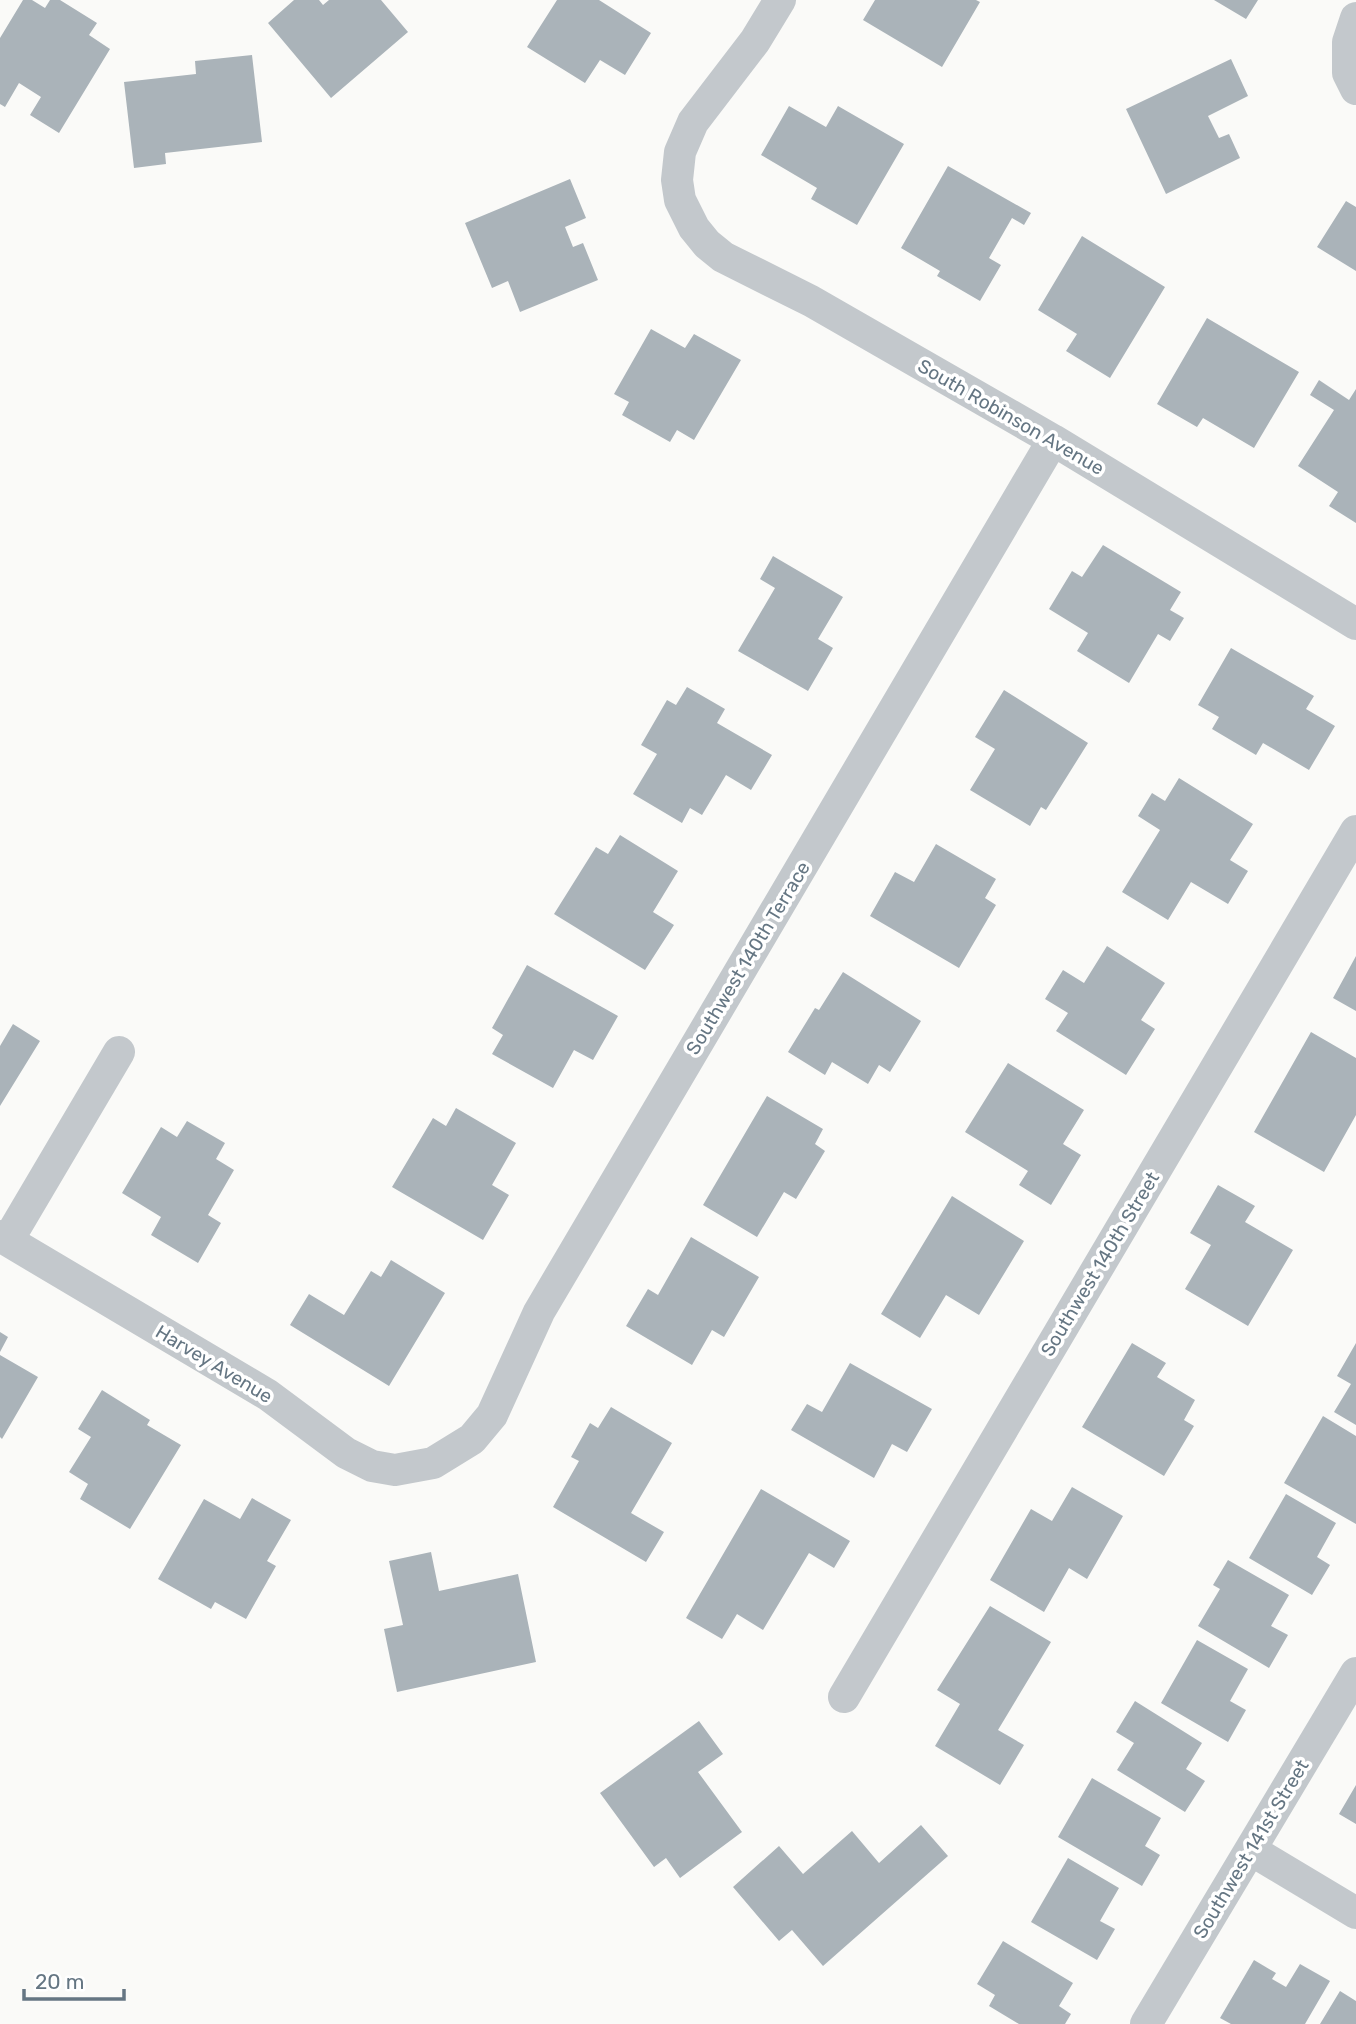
<svg xmlns="http://www.w3.org/2000/svg" width="1356" height="2024" viewBox="0 0 1356 2024" font-family="Rubik,sans-serif">
<style>
.building{fill:#aab3b9}
.lines{fill:none;stroke-linecap:round;stroke-linejoin:round}
.minor{stroke:#c3c8cc;stroke-width:32}
.labels{text-anchor:middle;dominant-baseline:central;stroke-width:7;stroke-linejoin:round;paint-order:stroke}
.street-label{font-size:19px;fill:#657683;stroke:#fff}
</style>
<rect width="100%" height="100%" fill="#fafaf8"/>
<path class="building" d="M23,0H32L45,8L50,0H60L97,23L89,35L110,49L59,133L30,115L41,97L19,83L5,107L0,104V38Z
M294,0H319L323,5L329,0H381L408,32L331,98L268,23Z
M557,0H599L651,33L625,75L600,60L585,83L527,47Z
M875,0H976L980,2L942,67L863,20Z
M1214,0H1258L1246,19Z
M252,55L262,142L165,153L166,164L134,168L124,82L196,74L195,61Z
M1231,59L1248,96L1208,116L1219,138L1229,134L1240,158L1166,194L1126,109Z
M789,106L826,127L838,106L904,144L857,225L811,199L817,188L761,155Z
M948,166L1031,213L1024,225L1012,218L989,258L1001,265L980,301L937,276L940,271L901,248Z
M570,179L586,218L565,227L573,247L583,243L598,280L520,312L508,281L492,288L465,223Z
M1346,201L1356,207V271L1317,247Z
M1082,236L1165,287L1110,378L1066,351L1077,334L1038,310Z
M1207,318L1299,372L1254,448L1203,418L1197,427L1157,404Z
M651,329L685,348L694,334L741,360L694,440L677,430L670,442L622,415L629,402L614,394Z
M1319,380L1349,400L1356,389V523L1329,506L1338,492L1298,466L1334,410L1310,395Z
M1103,545L1181,592L1170,610L1184,618L1170,641L1158,634L1129,683L1077,651L1088,633L1049,609L1072,571L1082,577Z
M773,556L843,597L818,639L833,648L808,691L738,651L775,588L760,579Z
M1231,648L1314,696L1306,709L1335,726L1309,770L1263,743L1256,755L1212,729L1219,717L1198,705Z
M687,687L725,709L717,723L772,755L751,790L726,775L702,815L690,808L682,823L633,794L657,754L641,745L667,700L676,705Z
M1004,690L1088,743L1046,810L1041,807L1030,826L970,790L995,749L975,737Z
M1179,778L1253,824L1230,860L1248,871L1228,904L1191,882L1168,920L1122,892L1160,830L1138,816L1152,793L1165,801Z
M620,835L678,871L653,912L674,925L645,970L554,914L596,847L608,854Z
M936,844L996,879L985,898L996,905L959,968L870,916L895,872L914,882Z
M1107,946L1165,983L1141,1020L1155,1029L1126,1075L1056,1031L1068,1013L1045,999L1063,970L1084,983Z
M1356,956V1011L1333,998Z
M527,965L618,1016L593,1060L574,1050L553,1088L492,1054L503,1035L492,1028Z
M843,972L921,1021L890,1072L879,1065L868,1084L832,1062L825,1075L788,1052L815,1008L819,1010Z
M13,1024L40,1041L0,1106V1046Z
M1311,1032L1356,1058V1115L1324,1172L1254,1132Z
M1008,1063L1084,1110L1063,1144L1081,1155L1051,1205L1019,1185L1028,1171L965,1132Z
M767,1096L823,1129L815,1144L825,1151L796,1199L784,1192L757,1237L703,1205Z
M456,1108L516,1143L492,1185L509,1195L483,1240L392,1187L433,1118L446,1126Z
M187,1121L225,1143L216,1159L234,1170L208,1215L221,1223L198,1263L151,1235L161,1217L122,1193L161,1127L177,1137Z
M1218,1185L1255,1206L1245,1222L1293,1250L1248,1326L1185,1289L1211,1245L1190,1233Z
M952,1196L1024,1241L979,1315L946,1295L920,1338L881,1314Z
M691,1237L759,1277L724,1337L712,1330L692,1365L626,1326L648,1289L658,1295Z
M391,1260L445,1293L389,1386L290,1325L309,1294L344,1315L371,1271L381,1277Z
M0,1332L8,1337L0,1352Z
M1132,1343L1166,1363L1157,1377L1195,1400L1184,1420L1194,1426L1164,1476L1082,1427Z
M1356,1343V1425L1334,1412L1351,1384L1337,1376Z
M0,1355L38,1377L2,1439L0,1437Z
M850,1363L932,1409L907,1452L892,1444L874,1478L791,1430L807,1404L822,1412Z
M102,1390L150,1420L147,1425L181,1445L130,1529L80,1499L88,1484L69,1472L91,1437L78,1429Z
M611,1407L672,1443L631,1513L664,1532L646,1562L553,1507L579,1461L571,1457L590,1423L598,1428Z
M1323,1416L1356,1436V1524L1284,1483Z
M1072,1487L1123,1516L1087,1579L1069,1568L1044,1612L990,1580L1031,1509L1052,1521Z
M761,1489L850,1541L834,1568L809,1553L763,1630L737,1614L722,1639L686,1618Z
M1286,1494L1336,1523L1317,1557L1330,1565L1312,1595L1249,1558Z
M252,1498L291,1520L267,1561L276,1566L246,1619L215,1602L211,1609L158,1579L204,1499L240,1519Z
M431,1552L439,1591L518,1574L536,1662L397,1692L384,1629L403,1625L389,1561Z
M1228,1560L1289,1595L1271,1626L1288,1635L1269,1668L1198,1626L1220,1589L1213,1585Z
M990,1606L1051,1642L998,1730L1024,1745L1000,1785L935,1746L960,1704L937,1690Z
M1197,1640L1248,1669L1230,1701L1246,1710L1228,1742L1161,1703Z
M1135,1701L1202,1743L1186,1769L1205,1781L1185,1812L1117,1770L1134,1743L1116,1732Z
M699,1721L723,1754L698,1772L742,1832L680,1878L666,1858L654,1867L600,1793Z
M1092,1778L1161,1818L1145,1846L1160,1855L1142,1886L1058,1837Z
M1356,1785V1824L1339,1814Z
M921,1825L948,1856L823,1966L792,1930L779,1941L733,1887L779,1846L803,1874L852,1831L879,1863Z
M1068,1858L1119,1888L1100,1921L1115,1929L1097,1960L1031,1922Z
M1003,1941L1073,1983L1059,2006L1071,2014L1065,2024H1019L989,2006L995,1995L977,1984Z
M1254,1960L1276,1973L1272,1979L1286,1987L1300,1964L1330,1981L1305,2024H1231L1220,2018Z
M1340,1991L1356,2001V2024H1320Z"/>
<g class="lines">
<path class="minor" d="M780,0L755,41L693,122L680,152L677,180L680,200L694,228L707,244L723,257L811,301L1053,440L1356,624
M1356,18L1348,42V73L1356,89
M0,1236L268,1395L346,1453L372,1466L395,1470L433,1463L472,1439L492,1415L539,1312L1053,440
M8,1240L119,1052
M844,1697L1356,831
M1251,1850L1356,1913
M1146,2024L1356,1673"/>
</g>
<g class="labels">
<g class="street-label">
<text transform="translate(1011 417) rotate(30)">South Robinson Avenue</text>
<text transform="translate(748 958) rotate(-59)">Southwest 140th Terrace</text>
<text transform="translate(1100 1264) rotate(-59)">Southwest 140th Street</text>
<text transform="translate(214 1364) rotate(31)">Harvey Avenue</text>
<text transform="translate(1251 1849) rotate(-59)">Southwest 141st Street</text>
</g>
</g>
<path d="M24 1989v10h100v-10" fill="none" stroke="#657683" stroke-width="3.5"/>
<text x="35" y="1989" font-size="21" fill="#657683" stroke="#ffffff" stroke-width="5" paint-order="stroke">20 m</text>
</svg>
